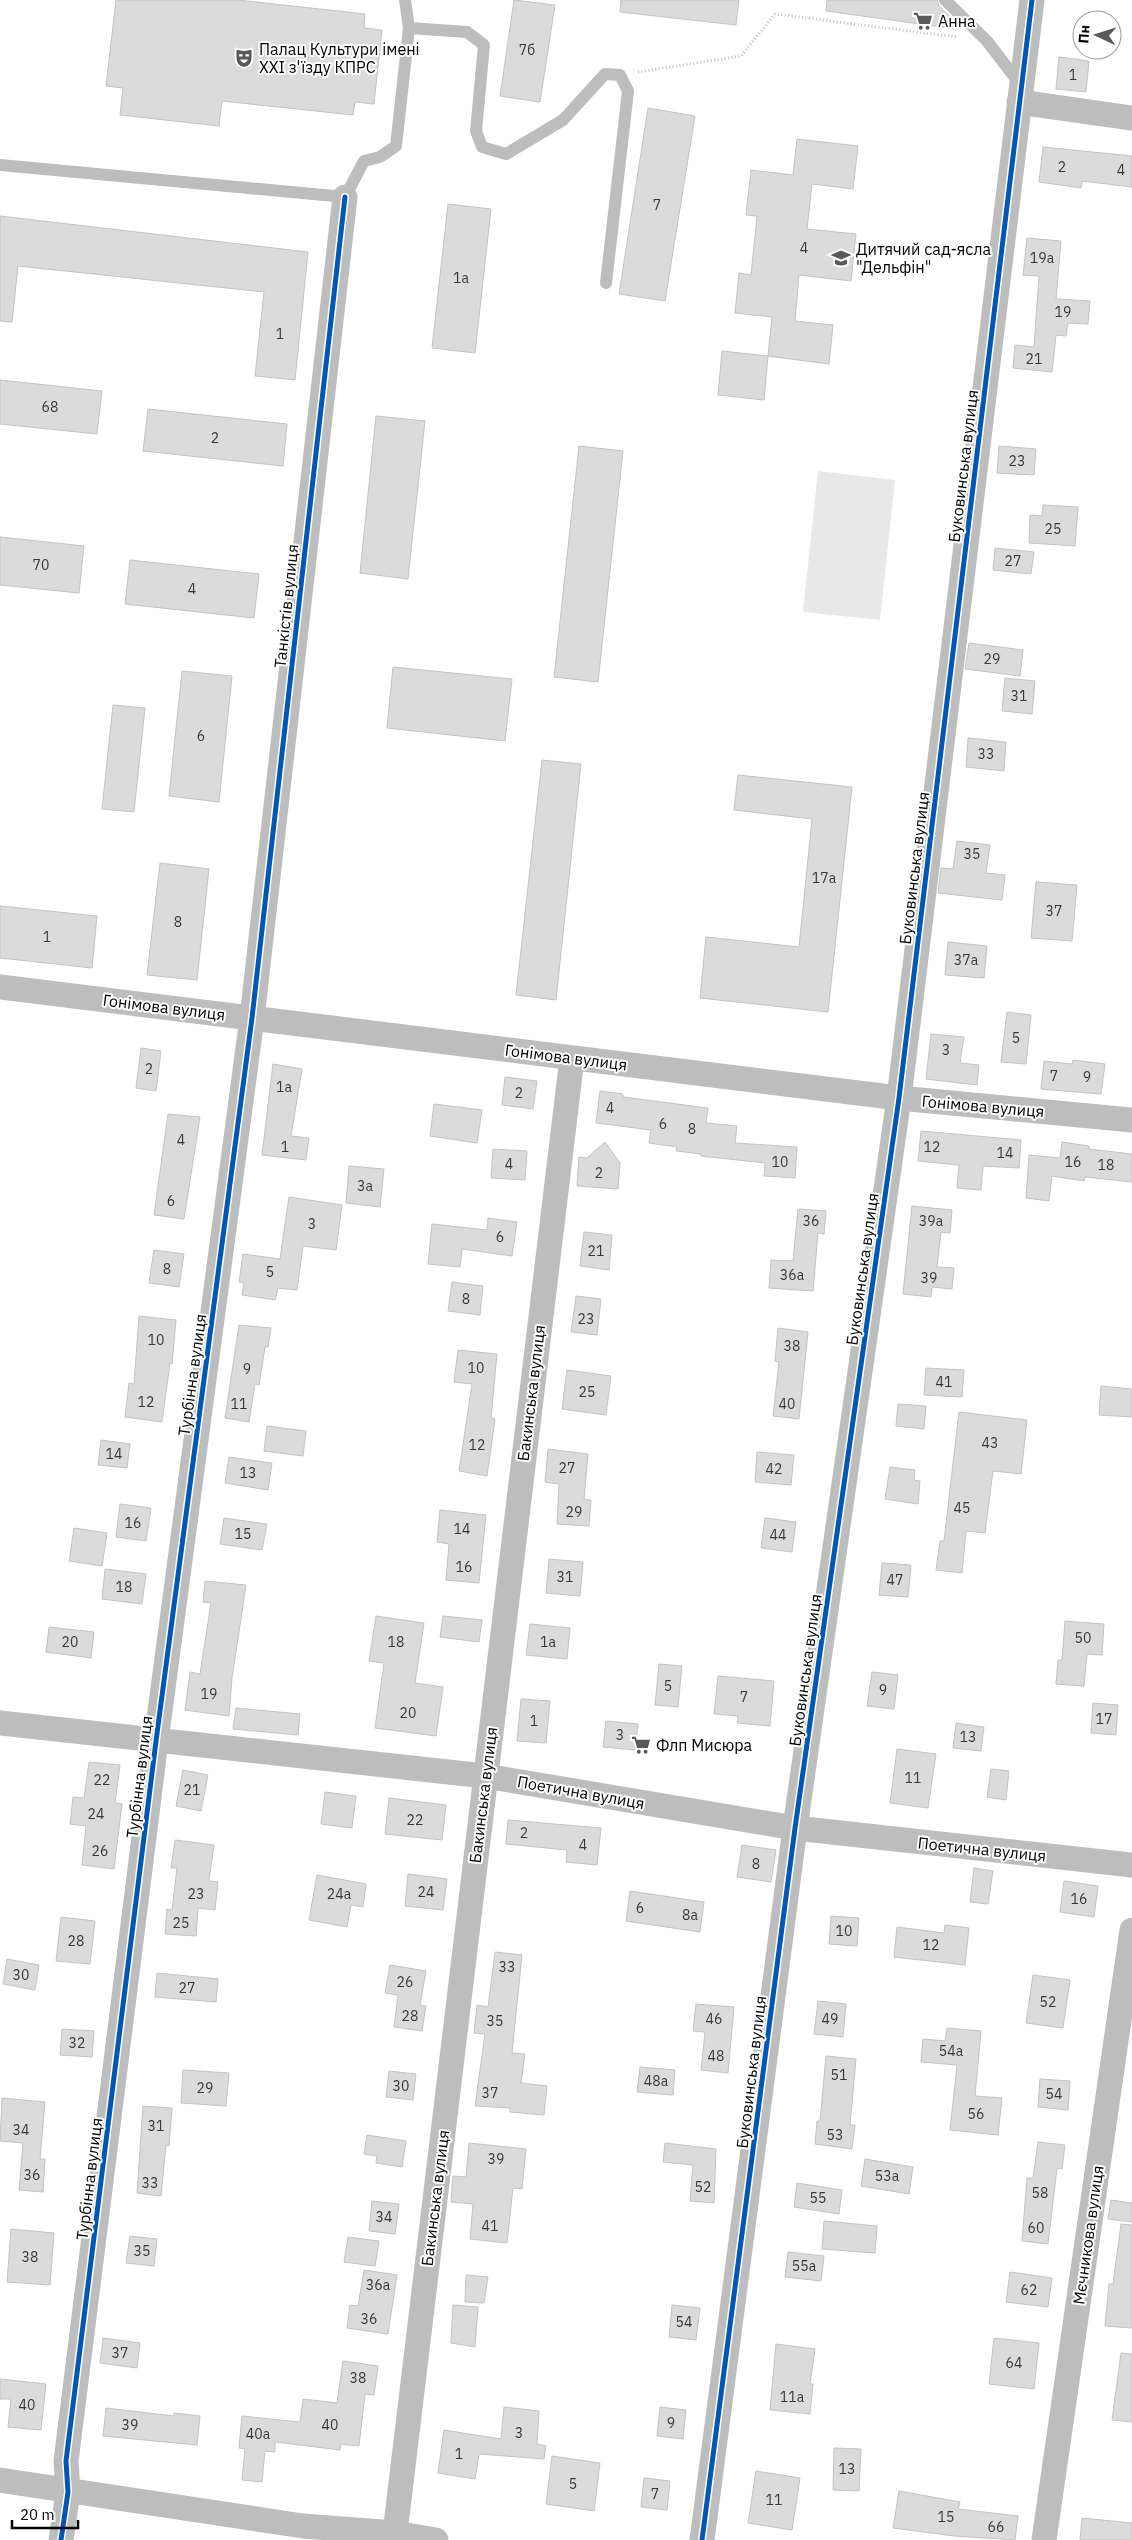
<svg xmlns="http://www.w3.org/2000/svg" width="1132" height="2540" viewBox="0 0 1132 2540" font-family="'IBM Plex Sans',sans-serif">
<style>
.green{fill:#e8e8e8}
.building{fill:#dbdbdb;stroke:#c3c3c3}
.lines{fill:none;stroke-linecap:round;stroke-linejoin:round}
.path{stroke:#c2c2c2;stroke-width:3;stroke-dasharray:1 2.5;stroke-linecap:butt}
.service{stroke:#bdbdbd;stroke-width:12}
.minor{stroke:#bdbdbd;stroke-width:25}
.cycleway-casing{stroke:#fff;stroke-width:8}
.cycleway{stroke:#0057b8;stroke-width:5}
.labels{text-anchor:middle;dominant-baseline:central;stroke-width:4;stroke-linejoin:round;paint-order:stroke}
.number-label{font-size:14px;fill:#373737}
.poi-label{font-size:16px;fill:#000;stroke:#fff;text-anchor:start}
.street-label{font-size:16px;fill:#000;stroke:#fff}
</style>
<rect width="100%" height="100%" fill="#fff"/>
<path class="green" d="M818,471L895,480L880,620L803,612Z"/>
<path class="building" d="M116,0H238L365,14L364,28L382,30L374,104L355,102L353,115L222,101L219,126L120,115L123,88L106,86Z
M514,0L555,5L540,102L500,96Z
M621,0H739L736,25L620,12Z
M827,0H937L939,6L951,17L949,28L826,11Z
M1059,57L1089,61L1086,92L1056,89Z
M648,108L695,116L665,301L619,294Z
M797,139L858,146L853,189L812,184L807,229L856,234L851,281L799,275L795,321L833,325L829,364L768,356L772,317L735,313L739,273L751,275L757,216L746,215L751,170L793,175Z
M1043,147L1132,156V187L1082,181L1081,188L1039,182Z
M448,204L491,209L475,353L432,348Z
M0,216L308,252L295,380L255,376L264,292L18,266L12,322L0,321Z
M1027,238L1061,241L1056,299L1090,301L1088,324L1068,323L1066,336L1056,335L1052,372L1013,368L1015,345L1034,347L1039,276L1023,275Z
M722,351L768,356L764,400L718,395Z
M0,380L102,391L97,434L0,424Z
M148,409L287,424L283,466L143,451Z
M376,416L425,421L408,579L360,573Z
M579,446L623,451L598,682L554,677Z
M999,446L1036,449L1034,475L997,473Z
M1043,505L1078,507L1075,546L1029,543L1030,515L1042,516Z
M0,537L84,546L79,593L0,585Z
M995,548L1034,552L1031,574L993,570Z
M130,560L259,574L254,618L125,604Z
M969,643L1023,650L1020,676L965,669Z
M393,667L512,679L505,741L387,728Z
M182,671L232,676L219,802L169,796Z
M1005,678L1035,681L1032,714L1002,711Z
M113,705L145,708L134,812L102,809Z
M968,738L1006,742L1004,771L966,767Z
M542,760L581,764L556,1000L516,995Z
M738,775L852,787L828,1012L700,998L706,937L799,947L812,819L734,810Z
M957,841L990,845L986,873L1005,875L1002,900L938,893L941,868L953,869Z
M160,863L209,869L197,980L147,975Z
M1036,882L1077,885L1072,941L1031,938Z
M0,906L97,916L92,968L0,958Z
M948,942L987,946L984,978L945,975Z
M1007,1012L1031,1015L1026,1064L1001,1062Z
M931,1034L964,1037L960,1063L979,1065L977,1085L926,1079Z
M141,1048L161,1051L156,1091L136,1088Z
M1073,1060L1105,1064L1101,1094L1041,1089L1044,1061L1072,1064Z
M273,1064L302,1069L291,1136L309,1138L306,1160L262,1155Z
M505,1077L537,1081L533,1109L502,1105Z
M600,1091L623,1094V1097L708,1108L706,1123L737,1126L735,1143L797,1147L795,1178L764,1176L765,1163L701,1156V1154L676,1151L677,1147L649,1143L651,1130L596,1123Z
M434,1104L482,1110L477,1143L430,1136Z
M168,1114L200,1117L184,1219L154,1215Z
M921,1131L1021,1140L1019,1168L983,1166L981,1190L957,1188L959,1165L918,1161Z
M605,1142L620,1163L618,1189L577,1186L579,1157L587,1158Z
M1062,1142L1089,1146V1149L1132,1154V1182L1085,1177L1084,1181L1052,1176L1049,1201L1026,1198L1029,1155L1060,1158Z
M493,1149L527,1151L525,1180L491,1178Z
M349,1166L384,1169L380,1207L346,1203Z
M289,1197L342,1205L336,1250L303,1246L297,1290L278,1288L275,1300L242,1295L244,1283L239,1282L243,1254L280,1259Z
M912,1206L952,1210L950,1233L941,1232L937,1267L954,1268L952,1289L932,1287L931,1297L903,1294Z
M798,1209L826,1211L824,1234L818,1233L813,1291L769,1288L771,1260L793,1261Z
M488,1218L517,1222L512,1256L462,1249L460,1267L428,1264L432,1224L487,1230Z
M584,1232L612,1235L609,1270L580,1266Z
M154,1250L184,1254L179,1287L149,1283Z
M452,1282L483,1286L480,1315L448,1311Z
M576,1296L601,1299L597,1335L571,1332Z
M139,1316L176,1320L172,1364L170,1363L162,1422L125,1417L129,1383L134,1384Z
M239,1325L271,1328L268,1347H265L259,1385L255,1384L249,1422L225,1418Z
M778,1328L808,1332L799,1419L773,1416L779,1362L775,1361Z
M458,1350L497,1354L491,1418L495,1419L487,1476L459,1471L472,1384L454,1382Z
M926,1368L964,1370L962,1397L924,1395Z
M567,1370L611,1376L606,1415L562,1409Z
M1101,1386L1132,1389V1417L1099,1415Z
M898,1404L926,1406L924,1429L896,1426Z
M959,1412L1027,1420L1021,1474L993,1471L985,1533L966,1531L962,1573L936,1570L940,1541H944Z
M267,1426L306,1431L303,1456L264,1451Z
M101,1440L130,1444L127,1468L98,1465Z
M548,1449L588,1454L584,1499L591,1500L589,1526L557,1524L559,1484L545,1482Z
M757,1452L794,1455L791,1485L755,1482Z
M229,1457L272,1463L268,1490L225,1483Z
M890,1467L915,1470L914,1480L920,1481L918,1504L885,1499Z
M120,1504L151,1508L146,1541L116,1537Z
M440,1510L486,1515L479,1583L446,1580L449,1544L437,1542Z
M224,1518L267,1524L262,1550L220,1544Z
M765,1518L796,1522L792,1552L761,1548Z
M74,1528L107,1533L102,1566L69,1561Z
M549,1559L583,1562L580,1596L546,1593Z
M882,1563L911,1565L908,1597L879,1595Z
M105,1569L146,1574L142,1604L102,1599Z
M205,1581L246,1585L232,1678L229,1716L185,1710L190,1672L200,1674L211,1603L203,1602Z
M376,1616L424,1623L415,1683L443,1687L436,1736L375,1728L384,1663L369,1661Z
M443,1616L482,1620L479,1642L440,1637Z
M1065,1621L1104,1624L1102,1655L1087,1654L1084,1686L1056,1684L1058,1660H1062Z
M530,1624L570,1628L567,1659L526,1655Z
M49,1627L94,1632L91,1658L46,1652Z
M659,1664L682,1666L678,1707L655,1705Z
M872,1672L898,1675L894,1709L867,1706Z
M718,1676L774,1681L770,1726L737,1723L738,1716L714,1714Z
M521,1699L550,1701L546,1743L517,1741Z
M1093,1703L1118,1705L1116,1735L1091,1733Z
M236,1708L300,1714L298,1735L233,1729Z
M606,1721L638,1724L635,1750L603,1747Z
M956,1723L984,1727L981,1751L953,1748Z
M897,1749L936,1754L928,1808L890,1803Z
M89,1762L120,1765L115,1803L122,1804L114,1869L82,1865L86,1826L70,1824L73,1797L84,1798Z
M991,1769L1009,1771L1006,1800L987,1797Z
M183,1770L208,1775L201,1811L176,1806Z
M325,1792L356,1796L352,1828L321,1824Z
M389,1798L446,1805L442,1840L385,1834Z
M508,1820L601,1828L597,1865L566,1862L567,1850L506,1844Z
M175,1840L214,1845L209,1881L218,1882L215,1910L198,1908L196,1936L165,1934L167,1909L172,1910L177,1868H171Z
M742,1845L776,1850L771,1882L737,1877Z
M974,1868L993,1871L988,1904L970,1902Z
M408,1874L447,1879L443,1910L405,1906Z
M317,1875L366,1884L363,1907L351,1905L347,1927L309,1920Z
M1064,1881L1098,1886L1094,1917L1060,1912Z
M630,1891L704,1902L700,1932L626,1921Z
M831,1916L859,1918L857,1946L829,1944Z
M61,1917L95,1921L90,1964L56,1961Z
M945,1925L969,1928L965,1965L894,1957L897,1927L944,1933Z
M495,1952L522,1955L512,2053L525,2054L521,2083L547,2086L544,2115L510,2112V2108L475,2106L485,2034L474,2033L477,2005L488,2007Z
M7,1959L39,1965L35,1990L3,1984Z
M390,1965L426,1971L420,2005L426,2006L422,2031L394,2027L398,1995L385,1993Z
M157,1973L218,1979L216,2002L155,1997Z
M1033,1975L1070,1980L1063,2028L1026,2023Z
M818,2001L846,2004L843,2037L814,2034Z
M696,2004L734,2007L728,2073L701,2070L705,2032L693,2031Z
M947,2028L981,2031L975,2096L1002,2098L998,2135L950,2130L957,2065L921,2062L923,2039L945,2041Z
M62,2029L94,2031L92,2057L60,2055Z
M826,2056L856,2059L850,2125H855L852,2149L815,2144L817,2121H820Z
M640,2067L675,2070L673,2095L637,2092Z
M183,2070L229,2073L226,2106L181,2103Z
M389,2071L416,2074L413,2100L386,2097Z
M1040,2079L1070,2081L1068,2110L1038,2107Z
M2,2098L45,2102L40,2159H45L43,2192L19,2190L23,2143L0,2141Z
M143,2106L172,2108L169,2146L166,2145L161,2196L137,2193Z
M367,2135L406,2141L402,2167L376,2163L377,2156L364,2154Z
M1038,2142L1065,2145L1062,2169L1057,2168L1048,2244L1022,2241L1027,2178H1033Z
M469,2143L526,2149L522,2189L513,2188L507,2243L470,2239L473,2204L451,2202L453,2176L466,2177Z
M665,2143L716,2149L714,2203L690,2201L693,2165L663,2162Z
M865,2159L913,2167L909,2194L861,2186Z
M797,2183L842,2190L839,2214L794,2207Z
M1111,2200L1132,2203V2222L1108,2219Z
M372,2201L399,2204L395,2234L369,2231Z
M824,2221L877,2226L875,2253L822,2249Z
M1121,2224L1132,2225V2328L1105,2326L1109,2284H1113Z
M11,2229L54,2233L50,2285L7,2282Z
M130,2236L157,2239L154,2266L126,2263Z
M348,2237L379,2241L375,2266L344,2262Z
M788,2252L824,2256L821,2281L785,2277Z
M364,2270L397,2275L388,2334L347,2328L350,2305L358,2306Z
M1010,2272L1052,2278L1048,2307L1006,2302Z
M466,2275L488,2277L484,2303L465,2302Z
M453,2305L478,2307L475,2347L451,2343Z
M672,2305L700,2308L696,2340L669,2337Z
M103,2338L140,2343L137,2368L100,2363Z
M994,2338L1039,2343L1034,2389L989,2384Z
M776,2344L815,2349L810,2384H813L810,2414L770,2410Z
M1121,2353L1132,2354V2422L1112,2420Z
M343,2361L378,2366L374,2395L365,2394L359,2446L341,2444L340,2450L275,2442V2452L265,2451L262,2482L242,2480L245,2449L239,2448L242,2416L300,2422L303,2399L337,2403Z
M0,2379L46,2384L41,2430L8,2427L11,2399H0Z
M504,2407L539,2411L537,2444L546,2446L544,2459L479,2454L475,2479L438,2473L444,2430L501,2439Z
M660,2407L686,2410L683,2439L657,2436Z
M106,2408L174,2416V2413L200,2416L197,2445L103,2436Z
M834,2448L861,2449L859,2491L833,2490Z
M552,2456L600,2463L594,2511L546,2504Z
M756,2471L800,2478L792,2530L748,2523Z
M644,2478L670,2481L667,2510L641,2507Z
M899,2491L960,2502L958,2509L1018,2516L1015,2540L954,2536L893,2528Z
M1082,2518L1132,2523V2540H1080Z"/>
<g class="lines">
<path class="path" d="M638,72L741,56L775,14L957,37"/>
<path class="service" d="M945,0L987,41L1020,84
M409,28L467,32L484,45L476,131L482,147L506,154L563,120L605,74L620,75L628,91L606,283
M0,165L345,197L364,161L380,157L396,146L409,28L405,0"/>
<path class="minor" d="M1019,102L1132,118
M0,987L899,1098L1132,1120
M0,1723L485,1776L795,1828L1132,1865
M0,2480L303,2526L395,2533L436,2540
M395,2533L572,1058
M61,2540L68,2492L66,2461L156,1741L252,1018L345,197
M702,2540L795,1828L899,1098L1032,0
M1044,2540L1132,1930"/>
<g class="cycleway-casing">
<path id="cycleway" d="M61,2540L68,2492L66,2461L156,1741L252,1018L345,197
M702,2540L795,1828L899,1098L1032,0"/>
</g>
<use href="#cycleway" class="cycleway"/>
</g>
<defs>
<g id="supermarket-bare" transform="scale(1.5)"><path d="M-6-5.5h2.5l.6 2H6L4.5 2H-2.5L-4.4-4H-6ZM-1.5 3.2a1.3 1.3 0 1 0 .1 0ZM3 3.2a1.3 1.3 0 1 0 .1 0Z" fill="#595959" stroke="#fff" stroke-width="2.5" paint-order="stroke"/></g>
<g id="theatre-bare" transform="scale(1.5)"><path d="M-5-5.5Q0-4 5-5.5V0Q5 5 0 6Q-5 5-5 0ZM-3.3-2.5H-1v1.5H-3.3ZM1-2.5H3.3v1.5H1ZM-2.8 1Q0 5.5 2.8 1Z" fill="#595959" stroke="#fff" stroke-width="2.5" paint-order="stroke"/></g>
<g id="school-bare" transform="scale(1.5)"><path d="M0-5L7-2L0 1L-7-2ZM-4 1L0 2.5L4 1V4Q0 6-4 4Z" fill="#595959" stroke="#fff" stroke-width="2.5" paint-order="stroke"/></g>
</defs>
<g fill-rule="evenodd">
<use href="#supermarket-bare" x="923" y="21"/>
<use href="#theatre-bare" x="244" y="58"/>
<use href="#school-bare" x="841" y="258"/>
<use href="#supermarket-bare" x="641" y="1745"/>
</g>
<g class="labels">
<g class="number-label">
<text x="527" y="50">7б</text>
<text x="1073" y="75">1</text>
<text x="1062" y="167">2</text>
<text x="1121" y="170">4</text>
<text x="657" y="205">7</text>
<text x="804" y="248">4</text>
<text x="1042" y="258">19а</text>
<text x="461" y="278">1а</text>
<text x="1063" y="312">19</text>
<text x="280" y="334">1</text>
<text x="1034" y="359">21</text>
<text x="50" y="407">68</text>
<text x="215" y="438">2</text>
<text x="1017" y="461">23</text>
<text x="1053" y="529">25</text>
<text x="1013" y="561">27</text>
<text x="41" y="565">70</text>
<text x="192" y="589">4</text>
<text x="992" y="659">29</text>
<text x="1019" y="696">31</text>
<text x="201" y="736">6</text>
<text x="986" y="754">33</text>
<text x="972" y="854">35</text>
<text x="824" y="878">17а</text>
<text x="1054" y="911">37</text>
<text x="178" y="922">8</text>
<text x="47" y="937">1</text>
<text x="966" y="960">37а</text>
<text x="1016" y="1038">5</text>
<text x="946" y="1050">3</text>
<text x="149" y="1069">2</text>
<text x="1054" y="1076">7</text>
<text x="1087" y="1077">9</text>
<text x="284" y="1087">1а</text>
<text x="519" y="1093">2</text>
<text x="610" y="1108">4</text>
<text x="663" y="1124">6</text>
<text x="692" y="1129">8</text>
<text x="181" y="1140">4</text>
<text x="285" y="1147">1</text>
<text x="932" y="1147">12</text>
<text x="1005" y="1153">14</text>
<text x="780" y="1162">10</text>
<text x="1073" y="1162">16</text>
<text x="509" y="1164">4</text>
<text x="1106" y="1165">18</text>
<text x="599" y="1173">2</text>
<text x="365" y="1186">3а</text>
<text x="171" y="1201">6</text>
<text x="811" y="1221">36</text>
<text x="931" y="1221">39а</text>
<text x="312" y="1224">3</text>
<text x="500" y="1237">6</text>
<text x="596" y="1251">21</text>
<text x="167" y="1269">8</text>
<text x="270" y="1272">5</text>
<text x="792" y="1275">36а</text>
<text x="929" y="1278">39</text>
<text x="466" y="1299">8</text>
<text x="586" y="1319">23</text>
<text x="156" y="1340">10</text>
<text x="792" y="1346">38</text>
<text x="476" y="1368">10</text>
<text x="247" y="1369">9</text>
<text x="944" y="1382">41</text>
<text x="587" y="1392">25</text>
<text x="146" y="1402">12</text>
<text x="239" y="1404">11</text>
<text x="787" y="1404">40</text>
<text x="990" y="1443">43</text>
<text x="477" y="1445">12</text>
<text x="114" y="1454">14</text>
<text x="567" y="1468">27</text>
<text x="774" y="1469">42</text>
<text x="248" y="1473">13</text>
<text x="962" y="1508">45</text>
<text x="574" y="1512">29</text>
<text x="133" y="1523">16</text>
<text x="462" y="1529">14</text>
<text x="243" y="1534">15</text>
<text x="778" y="1535">44</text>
<text x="464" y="1567">16</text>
<text x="565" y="1577">31</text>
<text x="895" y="1580">47</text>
<text x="124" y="1587">18</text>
<text x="1083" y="1638">50</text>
<text x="70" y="1642">20</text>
<text x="396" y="1642">18</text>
<text x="548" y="1642">1а</text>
<text x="668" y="1686">5</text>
<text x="883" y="1690">9</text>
<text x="209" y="1694">19</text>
<text x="744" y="1697">7</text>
<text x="408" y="1713">20</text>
<text x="1104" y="1719">17</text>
<text x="534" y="1721">1</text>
<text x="620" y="1735">3</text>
<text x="968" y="1737">13</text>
<text x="913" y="1778">11</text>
<text x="102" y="1780">22</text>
<text x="192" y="1790">21</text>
<text x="96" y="1814">24</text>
<text x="415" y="1820">22</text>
<text x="524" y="1833">2</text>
<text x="583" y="1845">4</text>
<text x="100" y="1851">26</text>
<text x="756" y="1864">8</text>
<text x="426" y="1892">24</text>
<text x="196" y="1894">23</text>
<text x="339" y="1894">24а</text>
<text x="1079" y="1899">16</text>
<text x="640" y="1908">6</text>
<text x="690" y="1915">8а</text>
<text x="181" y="1923">25</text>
<text x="844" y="1931">10</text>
<text x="76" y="1941">28</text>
<text x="931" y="1945">12</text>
<text x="507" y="1967">33</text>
<text x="21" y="1975">30</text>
<text x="405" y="1982">26</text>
<text x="187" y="1988">27</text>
<text x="1048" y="2002">52</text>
<text x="410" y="2016">28</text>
<text x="714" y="2019">46</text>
<text x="830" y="2019">49</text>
<text x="495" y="2021">35</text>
<text x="77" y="2043">32</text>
<text x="951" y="2051">54а</text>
<text x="716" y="2056">48</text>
<text x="839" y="2075">51</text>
<text x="656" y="2081">48а</text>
<text x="401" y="2086">30</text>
<text x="205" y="2088">29</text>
<text x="490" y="2093">37</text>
<text x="1054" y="2094">54</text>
<text x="976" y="2114">56</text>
<text x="156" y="2126">31</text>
<text x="21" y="2130">34</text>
<text x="835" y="2135">53</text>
<text x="496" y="2159">39</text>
<text x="32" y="2175">36</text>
<text x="887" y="2176">53а</text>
<text x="150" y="2183">33</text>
<text x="703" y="2187">52</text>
<text x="1040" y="2193">58</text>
<text x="818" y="2198">55</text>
<text x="384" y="2217">34</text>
<text x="490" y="2226">41</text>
<text x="1036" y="2228">60</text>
<text x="142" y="2251">35</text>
<text x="30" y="2257">38</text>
<text x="804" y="2266">55а</text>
<text x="378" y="2285">36а</text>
<text x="1029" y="2290">62</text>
<text x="369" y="2319">36</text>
<text x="684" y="2322">54</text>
<text x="120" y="2353">37</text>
<text x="1014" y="2363">64</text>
<text x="358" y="2378">38</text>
<text x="792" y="2397">11а</text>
<text x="27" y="2405">40</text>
<text x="671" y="2423">9</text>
<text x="130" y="2425">39</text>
<text x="330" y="2425">40</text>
<text x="519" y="2433">3</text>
<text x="258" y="2434">40а</text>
<text x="459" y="2454">1</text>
<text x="847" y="2469">13</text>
<text x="573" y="2484">5</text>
<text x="655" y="2494">7</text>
<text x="774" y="2500">11</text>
<text x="946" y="2517">15</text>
<text x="996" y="2527">66</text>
</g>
<g class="poi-label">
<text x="938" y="21">Анна</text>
<text x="259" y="49">Палац Культури імені<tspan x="259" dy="18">XXI з'їзду КПРС</tspan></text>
<text x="856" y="249">Дитячий сад-ясла<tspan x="856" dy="18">"Дельфін"</tspan></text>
<text x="656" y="1745">Флп Мисюра</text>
</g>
<g class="street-label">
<text transform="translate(963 466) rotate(-83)">Буковинська вулиця</text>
<text transform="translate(286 606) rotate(-84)">Танкістів вулиця</text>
<text transform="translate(914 868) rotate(-83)">Буковинська вулиця</text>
<text transform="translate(164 1007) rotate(7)">Гонімова вулиця</text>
<text transform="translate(566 1057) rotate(7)">Гонімова вулиця</text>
<text transform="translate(983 1106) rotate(5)">Гонімова вулиця</text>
<text transform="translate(862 1269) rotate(-82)">Буковинська вулиця</text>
<text transform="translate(192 1375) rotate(-82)">Турбінна вулиця</text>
<text transform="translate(531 1393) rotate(-83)">Бакинська вулиця</text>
<text transform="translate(805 1670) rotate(-82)">Буковинська вулиця</text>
<text transform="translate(139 1777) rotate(-83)">Турбінна вулиця</text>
<text transform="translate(581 1792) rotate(10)">Поетична вулиця</text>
<text transform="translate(483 1795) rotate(-83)">Бакинська вулиця</text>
<text transform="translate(982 1849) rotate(6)">Поетична вулиця</text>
<text transform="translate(751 2072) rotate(-83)">Буковинська вулиця</text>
<text transform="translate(89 2179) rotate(-83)">Турбінна вулиця</text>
<text transform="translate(435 2198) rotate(-83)">Бакинська вулиця</text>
<text transform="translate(1088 2235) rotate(-82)">Мєчникова вулиця</text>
</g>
</g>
<g transform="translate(1097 35) rotate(274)"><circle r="24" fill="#ffffff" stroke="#999999"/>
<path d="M0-4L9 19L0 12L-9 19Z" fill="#595959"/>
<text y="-8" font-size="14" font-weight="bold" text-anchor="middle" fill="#000000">Пн</text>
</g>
<path d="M12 2520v8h66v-8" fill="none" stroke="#000000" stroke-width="2.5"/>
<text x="20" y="2520" font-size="15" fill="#000000" stroke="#ffffff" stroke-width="4" paint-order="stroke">20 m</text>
</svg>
